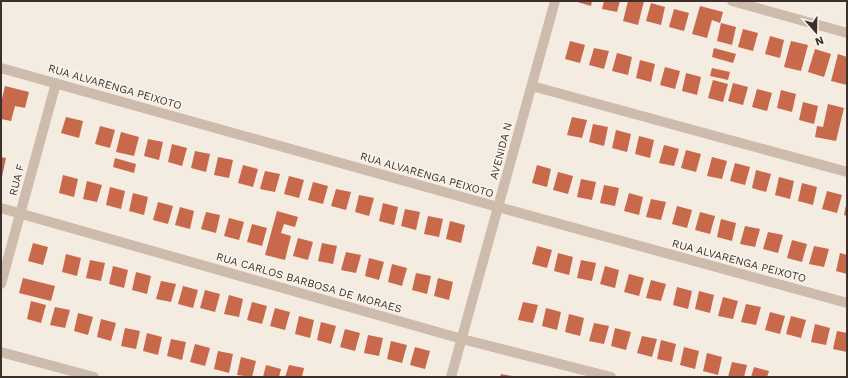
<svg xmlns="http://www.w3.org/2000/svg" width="848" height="378" viewBox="0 0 848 378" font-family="'Work Sans',sans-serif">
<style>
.building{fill:#c8694b}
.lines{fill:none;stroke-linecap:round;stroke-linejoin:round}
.minor{stroke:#cdbbac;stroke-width:10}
.labels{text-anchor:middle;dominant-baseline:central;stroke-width:3;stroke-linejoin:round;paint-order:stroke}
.street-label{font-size:11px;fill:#3b302b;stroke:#fbf5ee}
</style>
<rect width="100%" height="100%" fill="#f4ebe1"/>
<path class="building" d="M574,1H592L591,6Z
M604,1H620L617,12L602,9Z
M628,1H644L638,25L623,21Z
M651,3L665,7L661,25L646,21Z
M700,6L723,12L720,23L712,20L707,38L692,34Z
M674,9L689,13L684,31L669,27Z
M721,23L736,27L732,45L717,41Z
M743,29L758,33L753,51L738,47Z
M770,36L784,40L780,58L765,54Z
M570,41L585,45L580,63L565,59Z
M791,41L808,45L801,71L784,67Z
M594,48L609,51L604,69L589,65Z
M714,48L736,54L733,63L712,57Z
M815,49L831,54L824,77L808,72Z
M617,53L632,57L628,75L612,71Z
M838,54L847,57V85L831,81Z
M640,60L655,64L651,82L636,78Z
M665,67L680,71L675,89L660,85Z
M712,68L730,72L728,80L710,76Z
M686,73L701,77L697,95L682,91Z
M713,80L728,84L723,102L708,98Z
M733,83L748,87L743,105L728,101Z
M5,86L29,92L25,108L15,106L11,121L1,119V103Z
M757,89L772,93L767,111L752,107Z
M781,90L796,94L792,112L777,108Z
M803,102L818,106L814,124L799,120Z
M828,104L844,108L836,141L815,137L817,126L823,127Z
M66,117L83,121L79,138L61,133Z
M572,117L587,120L582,138L567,135Z
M593,124L608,127L604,146L589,142Z
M100,126L115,130L110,148L95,144Z
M616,130L631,134L627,152L612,148Z
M121,132L139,137L134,156L116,152Z
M639,136L654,140L650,158L635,154Z
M148,139L163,142L159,160L144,156Z
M172,144L187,148L182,166L168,162Z
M664,145L679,149L674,166L659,163Z
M686,150L701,154L696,172L681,168Z
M195,151L210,154L206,172L191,168Z
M1,157L6,158L2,177H1Z
M218,157L233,160L229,178L214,175Z
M712,157L727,161L722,179L707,176Z
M115,158L136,164L134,173L113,167Z
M735,163L750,167L745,185L730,181Z
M243,165L258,169L253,187L238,183Z
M537,165L551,169L547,187L532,183Z
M756,170L771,174L766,192L752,188Z
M265,171L280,174L275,192L260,189Z
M558,172L573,176L568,194L553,190Z
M63,175L78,179L74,197L59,193Z
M289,176L304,180L299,198L284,194Z
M779,177L794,181L790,199L775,195Z
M581,179L596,182L592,200L577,197Z
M87,181L102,185L97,202L83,199Z
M313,182L328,186L323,204L308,200Z
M802,183L817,187L813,205L798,201Z
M604,185L619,188L615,206L600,203Z
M110,187L125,191L121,209L106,205Z
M336,189L351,192L346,210L331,206Z
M827,191L842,195L837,213L822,209Z
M133,193L148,197L144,215L129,211Z
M629,193L643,197L639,215L624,211Z
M359,195L374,198L369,216L355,212Z
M651,199L666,202L661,220L646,217Z
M158,202L173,206L168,224L153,220Z
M383,203L398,207L394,225L379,221Z
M846,205H847V216L844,215Z
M677,206L692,210L687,228L672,224Z
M180,207L194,211L190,229L175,225Z
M405,209L420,212L416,230L401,226Z
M277,211L298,217L295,227L284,224L281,233L291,236L285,260L265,255Z
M206,212L220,215L216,233L201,229Z
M700,212L715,216L710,234L695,230Z
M428,216L443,219L439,237L424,234Z
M229,218L244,222L239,240L224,236Z
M721,219L736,223L732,241L717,237Z
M450,221L465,225L461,243L446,239Z
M252,224L267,228L262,246L247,242Z
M745,226L760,229L755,247L740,244Z
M768,232L783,235L778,253L763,249Z
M298,238L313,242L308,260L293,256Z
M792,240L807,244L802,262L787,258Z
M33,243L48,247L43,265L28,261Z
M322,243L337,246L333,264L318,261Z
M537,246L552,250L547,268L532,264Z
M814,246L829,249L824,267L809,264Z
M346,252L361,255L356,273L341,270Z
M558,253L573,257L569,275L554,271Z
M840,253L847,255V274L836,271Z
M66,254L81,258L77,276L62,272Z
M369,258L384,262L379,280L365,276Z
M90,260L105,263L101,281L86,278Z
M581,260L596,263L592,281L577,278Z
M392,264L407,268L402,286L388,282Z
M113,266L128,270L124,288L109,284Z
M605,266L619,270L615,288L600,284Z
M136,272L151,276L147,294L132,290Z
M416,273L431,276L427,294L412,290Z
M629,274L644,278L639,296L624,292Z
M23,278L55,286L51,301L19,293Z
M438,278L453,282L449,300L434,296Z
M651,280L666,284L661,301L646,298Z
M161,281L176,284L171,302L156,299Z
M183,286L198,290L193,308L178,304Z
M677,287L692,291L688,309L673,305Z
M205,290L220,294L215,312L200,308Z
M699,291L714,295L710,313L695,309Z
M229,295L243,299L239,317L224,314Z
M723,297L738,301L733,319L718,316Z
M31,301L46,305L41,323L27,319Z
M252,302L267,306L262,324L247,320Z
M523,302L538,305L533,323L518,320Z
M746,304L761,307L756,325L741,322Z
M55,307L70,310L65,328L50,325Z
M275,308L290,312L285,330L270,326Z
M546,308L561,312L557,330L542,326Z
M770,312L785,316L780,334L765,330Z
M78,313L93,317L88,335L74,331Z
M569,314L584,318L580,336L565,332Z
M299,316L314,320L310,338L295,334Z
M791,316L806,320L801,338L786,334Z
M101,319L116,323L111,341L97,337Z
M321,322L336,326L331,344L317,340Z
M594,323L609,326L604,344L589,341Z
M815,324L830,328L826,345L811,342Z
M125,328L140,331L136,349L121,346Z
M615,328L631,332L626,350L611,346Z
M345,329L360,333L355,351L340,347Z
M837,331L847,333V352L833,349Z
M147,333L162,337L158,355L143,351Z
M368,335L383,338L379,356L364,353Z
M642,336L657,339L652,357L637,353Z
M171,339L186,342L182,360L167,356Z
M661,340L676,344L672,362L657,359Z
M391,341L407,345L402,363L387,359Z
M195,344L210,348L205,366L190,362Z
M415,347L430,351L425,369L410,365Z
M684,347L699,351L695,369L680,365Z
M218,351L233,354L229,373L214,369Z
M707,353L722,357L718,375L703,371Z
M241,357L256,361L252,377L237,375Z
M732,362L747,365L744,377H728Z
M266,365L281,369L279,377H263Z
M289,365L304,368L302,377H285Z
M754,367L769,371L767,377H751Z
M501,374L512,376V377H500Z"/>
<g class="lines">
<path class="minor" d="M732,1L847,33
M1,68L498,207L847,303
M532,86L847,172
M1,208L462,339L611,377
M1,284L56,83
M1,352L94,377
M451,377L555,1"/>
</g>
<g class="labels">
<g class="street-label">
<text transform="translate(115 87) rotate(16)">RUA ALVARENGA PEIXOTO</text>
<text transform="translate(501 151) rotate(-75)">AVENIDA N</text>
<text transform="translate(427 175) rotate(16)">RUA ALVARENGA PEIXOTO</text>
<text transform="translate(17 180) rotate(-75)">RUA F</text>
<text transform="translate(739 261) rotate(15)">RUA ALVARENGA PEIXOTO</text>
<text transform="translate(309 283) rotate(16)">RUA CARLOS BARBOSA DE MORAES</text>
</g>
</g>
<rect width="848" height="378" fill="none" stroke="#3b302b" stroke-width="4"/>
<g transform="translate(816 32) rotate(160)" stroke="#fbf5ee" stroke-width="3" paint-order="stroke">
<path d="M0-3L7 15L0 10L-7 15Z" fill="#3b302b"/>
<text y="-6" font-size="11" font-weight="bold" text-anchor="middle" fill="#3b302b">N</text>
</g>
</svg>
